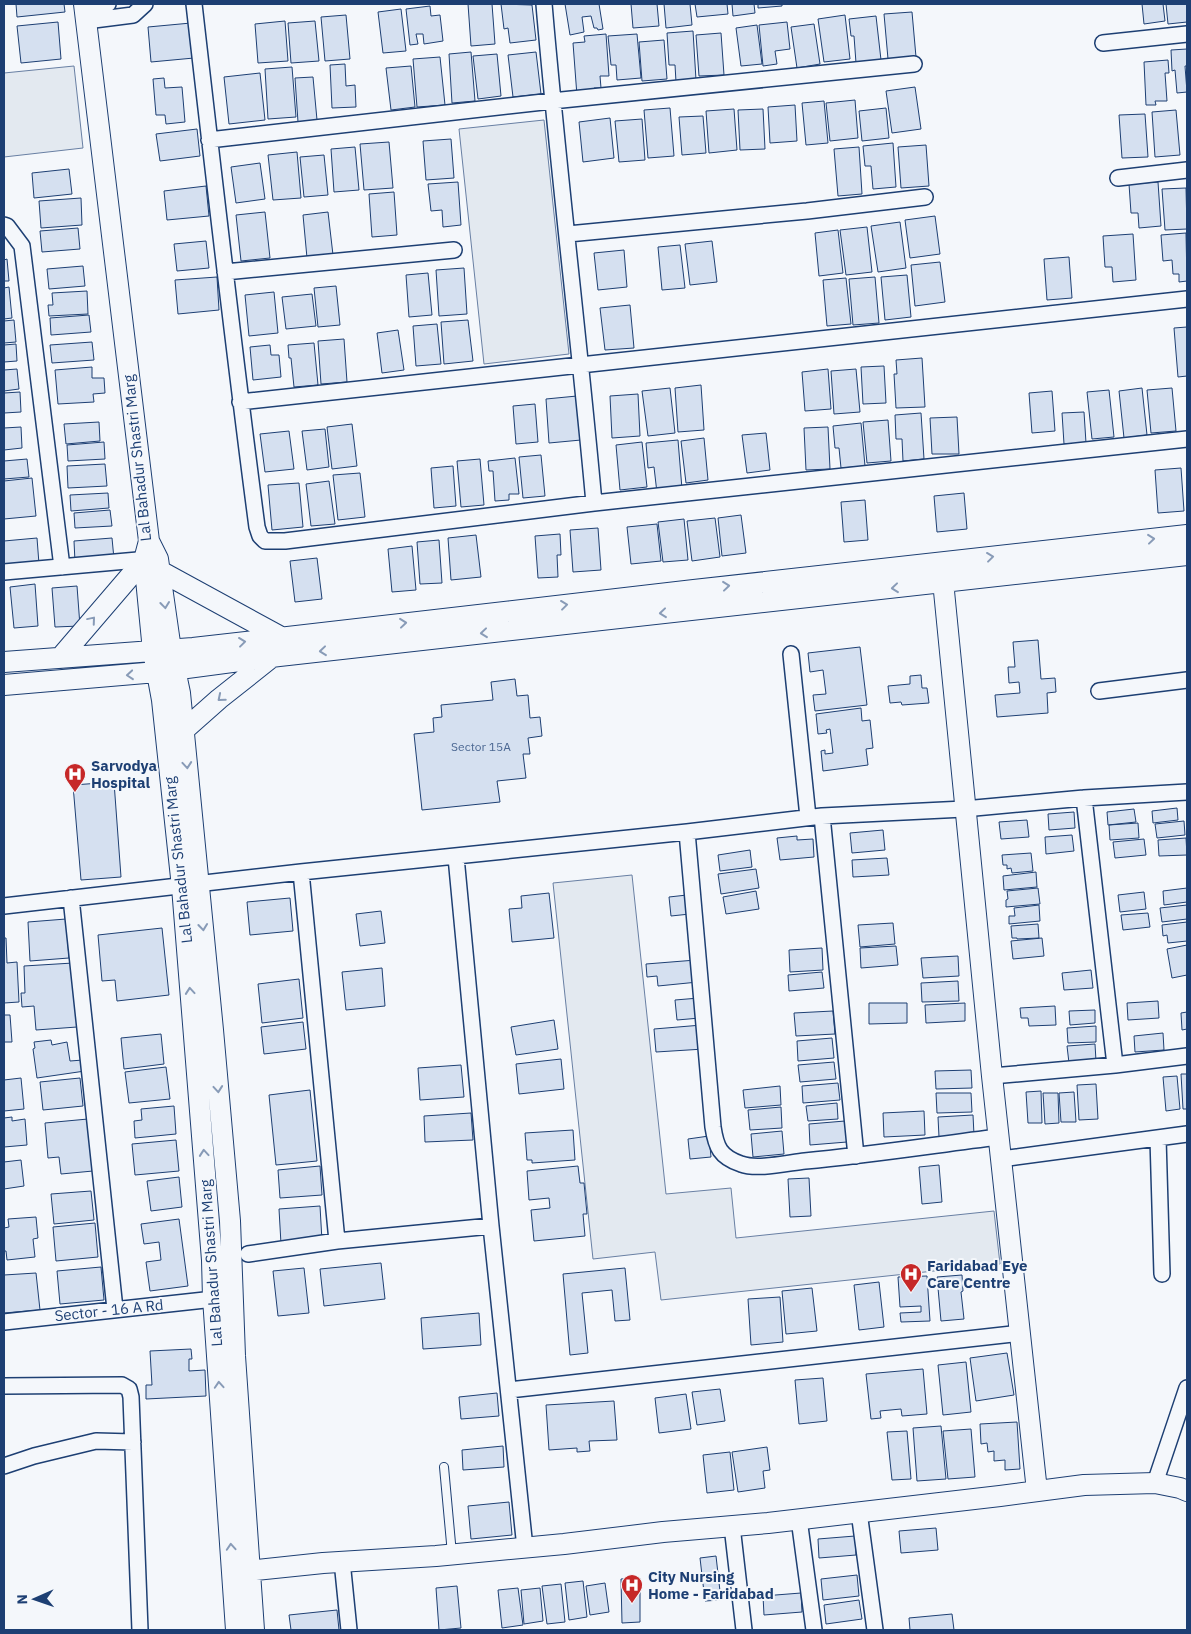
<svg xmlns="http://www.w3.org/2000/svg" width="1191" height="1634" viewBox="0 0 1191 1634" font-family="'IBM Plex Sans',sans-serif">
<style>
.green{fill:#e3e9f0;stroke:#687fa3}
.building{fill:#d5e0f0;stroke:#1d3f73}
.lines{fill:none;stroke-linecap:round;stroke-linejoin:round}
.lane-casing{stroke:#1d3f73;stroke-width:10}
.street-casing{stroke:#1d3f73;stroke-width:18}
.secondary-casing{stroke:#1d3f73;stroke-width:22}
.lane{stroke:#f4f7fb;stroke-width:8}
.street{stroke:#f4f7fb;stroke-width:15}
.secondary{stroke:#f4f7fb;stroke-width:20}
.oneway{stroke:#889bb7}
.labels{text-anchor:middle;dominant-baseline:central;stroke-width:4;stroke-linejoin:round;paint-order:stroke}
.number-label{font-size:12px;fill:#4b6792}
.street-label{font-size:15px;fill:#1d3f73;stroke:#f4f7fb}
.poi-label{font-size:15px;font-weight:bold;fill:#1d3f73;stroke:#f4f7fb;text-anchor:start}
</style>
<rect width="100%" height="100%" fill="#f4f7fb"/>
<path class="green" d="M74,66L83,148L4,157V73Z
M544,120L569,354L484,364L459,129Z
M632,875L666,1194L731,1188L736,1238L994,1211L1000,1264L661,1300L655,1252L593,1259L553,883Z"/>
<path class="building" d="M16,4H64L65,12L17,17Z
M468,4H492L495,44L471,46Z
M501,4L532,5L536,40L510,43L508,28L504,29Z
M565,4H599L603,29L598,30L597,28H594L591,16L582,17L584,32L570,35Z
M631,4H657L659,26L633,28Z
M664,4H690L692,25L666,28Z
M695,4H727L728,14L697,17Z
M732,4H754L755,13L733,16Z
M758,4H782V6L758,8Z
M1142,4H1163L1165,21L1144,24Z
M1166,4H1187V22L1168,24Z
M430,6L431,16L440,15L443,41L424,44L423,34H416L418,44L410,45L406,9Z
M401,9L406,51L383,53L378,12Z
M912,12L916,57L888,59L884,14Z
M346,15L350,59L325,61L321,17Z
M845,15L850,59L824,62L818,19Z
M876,16L881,60L856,63L854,36H851L849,19Z
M285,21L288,61L258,63L255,24Z
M315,21L319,61L291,63L288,23Z
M58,22L61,59L21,63L17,26Z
M787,22L790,49L775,51L777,64L763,66L759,25Z
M191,23L194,58L151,62L148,27Z
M814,24L820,64L797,68L791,27Z
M757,25L762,64L741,66L736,28Z
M693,31L696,80L676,82L675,65H669L667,33Z
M721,33L724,75L699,76L696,35Z
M606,34L609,76H600L601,88H594L595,95L577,96L573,43L585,42L584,36Z
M637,34L641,78L617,80L616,65H611L608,36Z
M664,40L667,79L642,81L639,42Z
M1187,49V66H1185L1187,92L1177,93L1175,70L1172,71L1171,50Z
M471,52L475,101L452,103L449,54Z
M536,52L541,94L513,97L508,55Z
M497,54L501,96L478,99L473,56Z
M440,57L445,105L417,107L413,59Z
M1168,60L1169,73H1165L1167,101H1155L1156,105H1146L1144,62Z
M345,64L346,86L355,85L356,107L332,108L330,65Z
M411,66L415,107L391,110L386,68Z
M292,67L296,117L268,119L265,69Z
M260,73L265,120L229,124L224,77Z
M313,77L317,120L298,122L295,78Z
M164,78L165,88L182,87L185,122L166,124L165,115H156L153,79Z
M915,87L921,129L892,133L886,91Z
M855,100L858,138L830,141L826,103Z
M824,101L828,143L806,145L802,103Z
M795,105L797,141L770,143L768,107Z
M670,108L674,156L648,158L644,110Z
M886,108L889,138L862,141L859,111Z
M734,109L737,150L709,153L706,111Z
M763,109L765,149L740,150L738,110Z
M1176,110L1180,155L1155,157L1152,112Z
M1145,114L1148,157L1122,158L1119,115Z
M703,116L706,153L682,155L679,117Z
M610,118L614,158L583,162L579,122Z
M642,119L645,160L619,162L615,121Z
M197,129L200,156L160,161L156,134Z
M451,139L454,178L426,180L423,141Z
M389,142L393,188L364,190L360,144Z
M893,143L896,187L873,189L871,166H865L863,146Z
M926,145L929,186L901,188L898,147Z
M355,147L359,190L334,192L331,149Z
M859,147L862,194L838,196L834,149Z
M297,152L301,198L273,200L268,155Z
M324,155L328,195L304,197L300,157Z
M260,163L265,199L236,203L231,167Z
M69,169L72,194L34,198L32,173Z
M458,182L461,225L443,227L442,210L431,211L428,184Z
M1158,182L1161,226L1139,228L1138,213H1131L1129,184Z
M206,186L209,216L167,220L164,191Z
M1186,188L1187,229L1165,230L1162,189Z
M394,192L397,235L372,237L369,194Z
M81,198L82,225L41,228L39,201Z
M265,212L270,258L241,261L236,215Z
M328,212L333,255L307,258L303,215Z
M935,216L940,254L910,258L905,220Z
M900,222L906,268L878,272L871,226Z
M867,227L872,272L846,275L840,230Z
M78,228L80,249L42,252L40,231Z
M838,230L843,273L819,276L815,233Z
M1186,233L1187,281L1179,282V274H1173L1172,260L1163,261L1161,235Z
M1133,234L1136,280L1113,282L1112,267H1105L1103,236Z
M206,241L209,268L177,271L174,244Z
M712,241L717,282L690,285L685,244Z
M680,245L685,288L662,290L658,247Z
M624,250L627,287L598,290L594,253Z
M1069,257L1072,298L1047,300L1044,259Z
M7,259L9,281H4V260Z
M940,262L945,302L915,306L911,265Z
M83,266L85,286L49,289L47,269Z
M464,268L467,314L439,316L436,270Z
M428,273L432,315L409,317L406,275Z
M907,275L911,317L885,320L881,277Z
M217,277L219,310L178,314L175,280Z
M875,277L879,323L853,325L849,279Z
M846,278L851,324L827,326L823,280Z
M336,286L340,325L318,327L314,288Z
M9,287L12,318L4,319V288Z
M87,291L88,314L49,316L48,305H53L52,293Z
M274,292L278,333L249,336L245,295Z
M312,294L316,326L286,329L282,297Z
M630,305L634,348L605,350L600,308Z
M89,315L91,332L51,335L50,318Z
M14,320L16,342L4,343V321Z
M468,320L473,361L444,364L441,322Z
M437,324L441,364L416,366L413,326Z
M1187,327V376L1178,377L1174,328Z
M398,330L404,370L382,373L377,333Z
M344,339L347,382L321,384L318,341Z
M92,342L94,360L52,363L50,345Z
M314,343L318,385L294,387L291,358H289L288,345Z
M16,344L17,361L4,362V345Z
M270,345L271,355H279L281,377L253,380L250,347Z
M922,358L925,407L896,408L894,374H897L896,360Z
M884,366L886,403L863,404L861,367Z
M92,367V378H104L105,393L93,394L94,402L58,404L55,370Z
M17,369L19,389L4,391V370Z
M828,369L831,409L805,411L802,372Z
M856,369L860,412L834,414L831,371Z
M701,385L704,430L678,432L675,388Z
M670,388L675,433L648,436L642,391Z
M1142,388L1147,435L1124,438L1119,391Z
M1172,388L1176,431L1151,433L1147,390Z
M1109,390L1114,437L1092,439L1087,392Z
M1052,391L1055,431L1032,433L1029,393Z
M20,392L21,412L4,413V393Z
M638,394L640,436L612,438L610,396Z
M577,396L581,440L549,443L546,399Z
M535,404L538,442L516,444L513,406Z
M1084,412L1086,443L1064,444L1062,413Z
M921,413L924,459L903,461L902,439H896L895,415Z
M957,417L959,454H932L930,418Z
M888,420L891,461L867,463L863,422Z
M99,422L100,441L66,444L64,424Z
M861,423L865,466L841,468L839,448H835L833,426Z
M352,424L357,466L332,469L327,427Z
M21,427L22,448L4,450V428Z
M828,427L830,469L806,470L804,428Z
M325,429L329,467L307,470L302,431Z
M289,431L294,469L265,472L260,434Z
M766,433L770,470L747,473L742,435Z
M704,438L708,480L686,483L681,441Z
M678,440L682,489L657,493L654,467L648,468L646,443Z
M104,442L105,459L68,461L67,445Z
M642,442L647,487L620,490L616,445Z
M541,455L545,496L523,498L519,457Z
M515,458L519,494H509V500L495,501L493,471H489L488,461Z
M27,459L29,477L4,479V461Z
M480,459L484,505L461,507L457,461Z
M105,464L107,486L68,488L67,466Z
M453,466L456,506L434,508L431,468Z
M1181,468L1184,511L1158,513L1155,470Z
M360,473L365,517L338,520L333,475Z
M32,478L36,516L4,519V481Z
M329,481L335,524L311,526L306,484Z
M299,483L303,527L272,530L268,485Z
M108,493L109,508L71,511L70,495Z
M964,493L967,529L937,532L934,496Z
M865,500L868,540L844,542L841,502Z
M110,510L112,526L75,528L74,513Z
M741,515L746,553L722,556L718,518Z
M715,518L720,557L692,561L687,521Z
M684,519L688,560L663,562L658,522Z
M657,524L661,561L631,564L627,527Z
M598,528L601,570L573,572L570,530Z
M560,534L561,555H557L558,577L538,578L535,536Z
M476,535L481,577L451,580L448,538Z
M37,538L39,564L4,566V541Z
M112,538L114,559L75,562L74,541Z
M439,540L442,583L420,584L417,542Z
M412,546L416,590L392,592L388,549Z
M317,558L322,599L295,602L290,561Z
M35,584L38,626L14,628L10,587Z
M77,586L80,626L55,627L52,588Z
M1038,640L1041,679L1055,678L1056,692L1047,693L1048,713L997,717L995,695L1020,693L1019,682L1009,683L1008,667H1015L1013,642Z
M860,647L867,705L815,711L813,695L826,694L823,670L810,672L808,653Z
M921,675L922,688H927L929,703L902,705L901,702L890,703L888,686L910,684V676Z
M515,679L517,696L528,695L530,718L540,717L542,736L528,738L530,754H523L526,778L497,781L500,802L422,810L414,734L434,732L433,718L442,717L441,705L493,700L491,682Z
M861,708L862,721L870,720L873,748L866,749L868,765L823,771L821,751L825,750V754L833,753L830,729L826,730L827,733L818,734L816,714Z
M114,782L121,877L81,880L73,785Z
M1177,808L1178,820L1153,823L1152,811Z
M1134,809L1136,822L1108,825L1107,812Z
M1074,812L1075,828L1049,830L1048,814Z
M1027,820L1029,837L1001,839L999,822Z
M1184,821L1185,835L1157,838L1155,824Z
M1138,823L1139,838L1110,840L1109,825Z
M883,830L885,850L852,853L850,833Z
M1072,835L1074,851L1046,854L1045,837Z
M797,836V840L813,839L814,857L780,860L777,838Z
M1186,838L1187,855L1159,856L1158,840Z
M1144,839L1146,855L1115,858L1113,842Z
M750,850L752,867L720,871L718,855Z
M1031,853L1033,871L1012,873L1011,868L1007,869V865H1003L1002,855Z
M887,858L889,875L853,877L852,860Z
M756,869L759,888L721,894L718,874Z
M1036,872L1037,887L1004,890L1003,876Z
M1038,888L1040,904L1006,907V900L1008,899L1007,891Z
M1187,888V902L1164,905L1163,891Z
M756,891L759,909L726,914L723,897Z
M1144,892L1146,909L1120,912L1118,895Z
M549,893L554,938L512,942L509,909L522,908L521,896Z
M687,895L690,914L671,916L669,897Z
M290,898L293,931L250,935L247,902Z
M1039,905L1040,921L1009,924V916H1015L1014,908Z
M1187,905V919L1162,922L1160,908Z
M381,911L385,943L360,946L356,914Z
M1148,913L1150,927L1123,930L1121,915Z
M66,919L69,958L30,961L28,922Z
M1187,922V941L1168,943L1167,935L1163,936L1162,925Z
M893,923L895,944L860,947L858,925Z
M1038,924L1039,938L1017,939V938H1012L1011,926Z
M162,928L169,995L117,1001L115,980L102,981L98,935Z
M4,938H6L7,963L17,962L19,1002L4,1003Z
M1042,938L1044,956L1013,959L1011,941Z
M1187,945V975L1172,978L1167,949Z
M896,946L898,965L861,968L860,948Z
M822,948L823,970L790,972L789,950Z
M958,956L959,976L923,978L921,958Z
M696,960L698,982L658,986L657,976L647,977L646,964Z
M73,963L77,1027L36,1030L34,1006L22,1007L21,993H25L24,966Z
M382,968L385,1006L346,1010L342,972Z
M1091,970L1093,988L1064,990L1062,973Z
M822,972L824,988L789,991L788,975Z
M299,979L303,1018L262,1023L258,984Z
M958,981L959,1001L922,1002L921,983Z
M699,998L700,1018L677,1020L675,1000Z
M1158,1001L1159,1018L1128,1020L1127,1003Z
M869,1003H907V1023L869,1024Z
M965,1003V1021L926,1023L925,1005Z
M1055,1006L1056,1025L1029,1026L1028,1018H1021L1020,1008Z
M1095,1010V1023L1070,1025L1069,1011Z
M833,1011L835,1034L796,1036L794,1013Z
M1187,1012V1029L1182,1030L1181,1013Z
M4,1015H10L12,1042H4Z
M554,1020L558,1049L516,1055L511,1027Z
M303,1022L306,1049L264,1054L261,1027Z
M702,1025L704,1049L656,1052L654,1029Z
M1096,1026V1042L1068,1043L1067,1028Z
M1163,1033L1164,1050L1135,1052L1134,1036Z
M161,1034L164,1064L124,1069L121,1038Z
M832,1038L834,1058L798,1061L797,1041Z
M51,1040L52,1045L67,1042L70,1061L83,1060L85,1071L37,1078L33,1049L35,1048L34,1042Z
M1095,1044L1096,1061L1069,1063L1067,1046Z
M561,1059L564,1089L519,1094L516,1064Z
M834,1062L836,1079L800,1082L798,1065Z
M461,1065L464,1097L420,1100L418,1068Z
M166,1067L170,1099L129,1103L125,1072Z
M971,1070L972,1088L936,1089L935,1071Z
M1181,1074H1187V1109H1183Z
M1177,1076L1180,1109L1166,1111L1163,1077Z
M21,1078L24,1109L4,1111V1080Z
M80,1078L83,1106L43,1110L40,1082Z
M838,1083L840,1100L803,1103L802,1086Z
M1096,1084L1098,1119L1079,1120L1077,1085Z
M780,1086L781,1105L745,1108L743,1090Z
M310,1090L317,1161L276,1165L269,1095Z
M1041,1091L1042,1123H1028L1026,1092Z
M1074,1092L1076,1122H1061L1059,1093Z
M936,1093H971L972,1112L937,1113Z
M1043,1093H1058L1059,1123L1045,1124Z
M837,1103L838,1119L808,1121L806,1106Z
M174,1106L176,1134L135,1138L134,1121L142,1120L141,1109Z
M781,1107L782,1128L750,1130L748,1110Z
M924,1111L925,1135L884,1137L883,1113Z
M471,1113L473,1140L425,1142L424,1116Z
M973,1115L974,1135L939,1137L938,1117Z
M12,1117V1121L25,1119L27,1145L4,1147V1118Z
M88,1119L93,1171L61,1174L59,1157L48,1158L45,1123Z
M845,1121L847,1142L810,1145L809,1124Z
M573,1130L575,1160L532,1163V1160H527L525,1133Z
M782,1131L784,1154L753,1157L751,1134Z
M709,1136L711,1157L690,1159L688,1139Z
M176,1140L179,1171L135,1175L132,1144Z
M21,1160L24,1186L4,1189V1162Z
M939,1165L942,1202L922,1204L919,1167Z
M320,1166L322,1195L280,1198L278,1170Z
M578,1166L580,1183H584L587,1214H583L585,1236L534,1241L531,1210L550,1208L549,1198L529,1200L527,1171Z
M179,1177L182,1207L151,1211L147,1181Z
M809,1178L811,1216L790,1217L788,1179Z
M91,1191L94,1220L54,1224L51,1194Z
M320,1206L322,1241L281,1244L279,1209Z
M36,1217L38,1238L33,1239L35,1257L7,1260L6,1251H4V1228L9,1227L8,1219Z
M179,1219L188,1286L150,1291L146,1262L161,1260L159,1242L144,1244L141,1224Z
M95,1223L98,1257L56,1261L53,1227Z
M381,1263L385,1299L324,1306L320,1269Z
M101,1267L104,1300L60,1304L57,1271Z
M304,1268L309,1313L278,1316L273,1271Z
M625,1268L630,1320L615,1321L612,1290L582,1293L588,1353L570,1355L563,1274Z
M36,1273L40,1310L4,1313V1275Z
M962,1275L963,1291L961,1292L964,1319L941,1321L937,1277Z
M927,1276L930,1321L901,1322L900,1313L921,1312V1306L900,1307L898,1277Z
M879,1282L884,1327L859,1330L854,1285Z
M812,1288L817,1331L786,1334L782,1291Z
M780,1297L783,1342L751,1345L748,1299Z
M479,1313L481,1345L423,1349L421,1318Z
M191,1349L192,1359H189V1371L205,1370L206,1396L146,1399V1385H152L150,1351Z
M1007,1353L1014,1395L976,1401L970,1358Z
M966,1362L971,1412L943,1415L938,1365Z
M923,1369L927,1414L902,1416L901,1409L880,1411L881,1418L871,1419L866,1374Z
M823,1378L827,1421L799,1424L795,1380Z
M720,1389L725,1421L697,1425L692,1392Z
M497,1393L499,1416L461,1419L459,1397Z
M686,1394L691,1429L659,1433L655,1398Z
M614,1401L617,1440L589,1441L590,1451L577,1452V1448L549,1450L546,1405Z
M1017,1422L1020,1469L1005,1470V1460L994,1461V1451L988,1452L987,1443L981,1444L980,1424Z
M941,1426L946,1479L917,1481L913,1428Z
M971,1429L975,1477L948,1479L943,1431Z
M907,1431L911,1479L892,1480L887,1432Z
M503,1446L504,1467L463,1470L462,1450Z
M767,1447L770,1470L763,1471L765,1488L738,1492L732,1452Z
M730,1452L734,1490L707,1493L703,1455Z
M509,1502L512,1535L471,1539L468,1506Z
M936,1528L938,1550L901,1553L899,1531Z
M855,1536L856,1555L819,1558L818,1539Z
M716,1556L721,1600L705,1601L700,1558Z
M857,1575L859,1596L823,1600L821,1579Z
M640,1578V1622L622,1623L621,1579Z
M583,1581L587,1617L569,1620L565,1583Z
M605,1583L609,1612L590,1615L586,1586Z
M561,1584L565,1622L547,1624L542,1586Z
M457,1586L461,1628L439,1630L436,1588Z
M518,1588L523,1625L502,1628L498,1590Z
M540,1588L543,1621L524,1624L521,1590Z
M801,1593L802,1612L764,1615L763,1596Z
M859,1600L862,1619L826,1624L824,1605Z
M337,1610L339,1630H291L289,1615Z
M952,1614L954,1630H910L909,1618Z"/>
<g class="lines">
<g class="lane-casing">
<path id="lane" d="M444,1467L452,1554"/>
</g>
<g class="street-casing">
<path id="street" d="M194,4C214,179 234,353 257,527L260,536L265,541H285L594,503L1187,439
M544,4C558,170 579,336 594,503
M85,8L108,4
M86,21L133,15L145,4
M1103,43L1187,34
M209,140L552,101L914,64
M1118,178L1187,170
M4,225L7,226L22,246L62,567
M568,234L807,211L925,197
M225,272L454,250
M240,402L1187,299
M4,572L149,559
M791,654L808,817
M1099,691L1187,680
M1084,798L1115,1065
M822,816L856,1156
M687,832L713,1127C716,1147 720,1157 741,1164C757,1170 787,1163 805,1161C870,1155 934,1145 998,1137
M456,857L491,1226L525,1548
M301,872L337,1241
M71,898L115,1309
M4,906L301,872L687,832L822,816L964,809L1084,798L1187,792
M992,1076L1115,1065L1187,1056
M1158,1138L1162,1274
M1001,1159L1187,1134
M248,1254L337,1241L491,1226
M4,1322L223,1298
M4,1386L122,1385L129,1389L131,1397L140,1630
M509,1390L1021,1333
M4,1466L34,1456L96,1441L133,1442
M1155,1483L1187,1388
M859,1512L875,1630
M799,1519L814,1630
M732,1526L744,1630
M342,1561L349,1630"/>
</g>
<g class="secondary-casing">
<path id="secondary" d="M84,4L149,541L144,560L145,569L153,651L162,700L182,887L212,1260L213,1298L236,1630
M149,541L158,559L171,650L180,693L213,1030L230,1221L235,1356L254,1630
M160,571L281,637
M942,571L992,1076L1037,1491
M60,658L144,560
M4,662L193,648L694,590L1187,535
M4,685L157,672L279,656L1187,555
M184,730L219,699L272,657
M238,1572L323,1563L436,1556L564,1544L663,1532L768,1523L1000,1496L1084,1485L1155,1483L1180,1488L1187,1491"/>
</g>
<use href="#lane" class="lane"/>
<use href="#street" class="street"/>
<use href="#secondary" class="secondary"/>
</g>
<defs><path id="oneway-chevron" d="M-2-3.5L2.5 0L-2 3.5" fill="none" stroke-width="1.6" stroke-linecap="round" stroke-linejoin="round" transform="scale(1.25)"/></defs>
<g class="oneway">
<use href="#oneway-chevron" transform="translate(1151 539) rotate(-6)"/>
<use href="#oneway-chevron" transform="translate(990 557) rotate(-7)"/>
<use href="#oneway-chevron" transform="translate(726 586) rotate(-6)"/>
<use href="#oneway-chevron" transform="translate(895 588) rotate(174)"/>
<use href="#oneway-chevron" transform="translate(165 605) rotate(83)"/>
<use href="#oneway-chevron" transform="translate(564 605) rotate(-7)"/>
<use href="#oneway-chevron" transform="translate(663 613) rotate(174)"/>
<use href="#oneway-chevron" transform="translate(92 620) rotate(-50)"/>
<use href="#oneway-chevron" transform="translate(403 623) rotate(-6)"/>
<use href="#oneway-chevron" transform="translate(484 633) rotate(174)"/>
<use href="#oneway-chevron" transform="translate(242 642) rotate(-7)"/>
<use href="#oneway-chevron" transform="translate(323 651) rotate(174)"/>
<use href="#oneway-chevron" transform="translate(130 675) rotate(175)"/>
<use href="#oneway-chevron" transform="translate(221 698) rotate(140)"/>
<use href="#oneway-chevron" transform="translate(187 765) rotate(85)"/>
<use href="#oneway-chevron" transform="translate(203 927) rotate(84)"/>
<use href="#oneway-chevron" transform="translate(190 991) rotate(-95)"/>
<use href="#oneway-chevron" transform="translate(218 1089) rotate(85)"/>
<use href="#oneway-chevron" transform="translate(204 1153) rotate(-95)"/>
<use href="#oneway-chevron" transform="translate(219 1385) rotate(-94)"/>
<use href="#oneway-chevron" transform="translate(231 1547) rotate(-94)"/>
</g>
<defs>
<g id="hospital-pin" transform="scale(1.125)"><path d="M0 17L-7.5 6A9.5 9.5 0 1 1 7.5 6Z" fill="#c62828" stroke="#f4f7fb"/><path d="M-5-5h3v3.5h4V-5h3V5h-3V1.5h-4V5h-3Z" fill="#fff"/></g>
</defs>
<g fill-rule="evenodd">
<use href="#hospital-pin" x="75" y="774"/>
<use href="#hospital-pin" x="911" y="1274"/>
<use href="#hospital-pin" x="632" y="1585"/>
</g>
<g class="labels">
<g class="number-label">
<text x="481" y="746">Sector 15A</text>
</g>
<g class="street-label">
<text transform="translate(137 458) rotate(-96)">Lal Bahadur Shastri Marg</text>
<text transform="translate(178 860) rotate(-96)">Lal Bahadur Shastri Marg</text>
<text transform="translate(211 1263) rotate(-94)">Lal Bahadur Shastri Marg</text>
<text transform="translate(109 1310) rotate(-6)">Sector - 16 A Rd</text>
</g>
<g class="poi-label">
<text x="91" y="765">Sarvodya<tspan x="91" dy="17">Hospital</tspan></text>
<text x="927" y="1265">Faridabad Eye<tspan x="927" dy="17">Care Centre</tspan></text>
<text x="648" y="1576">City Nursing<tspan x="648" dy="17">Home - Faridabad</tspan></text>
</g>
</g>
<rect width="1191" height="1634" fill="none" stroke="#1d3f73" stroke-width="10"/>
<g transform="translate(35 1599) rotate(268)" stroke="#f4f7fb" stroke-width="4" paint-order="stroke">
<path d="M0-4L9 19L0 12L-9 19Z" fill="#1d3f73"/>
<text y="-8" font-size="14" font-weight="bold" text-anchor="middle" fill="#1d3f73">N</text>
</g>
</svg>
